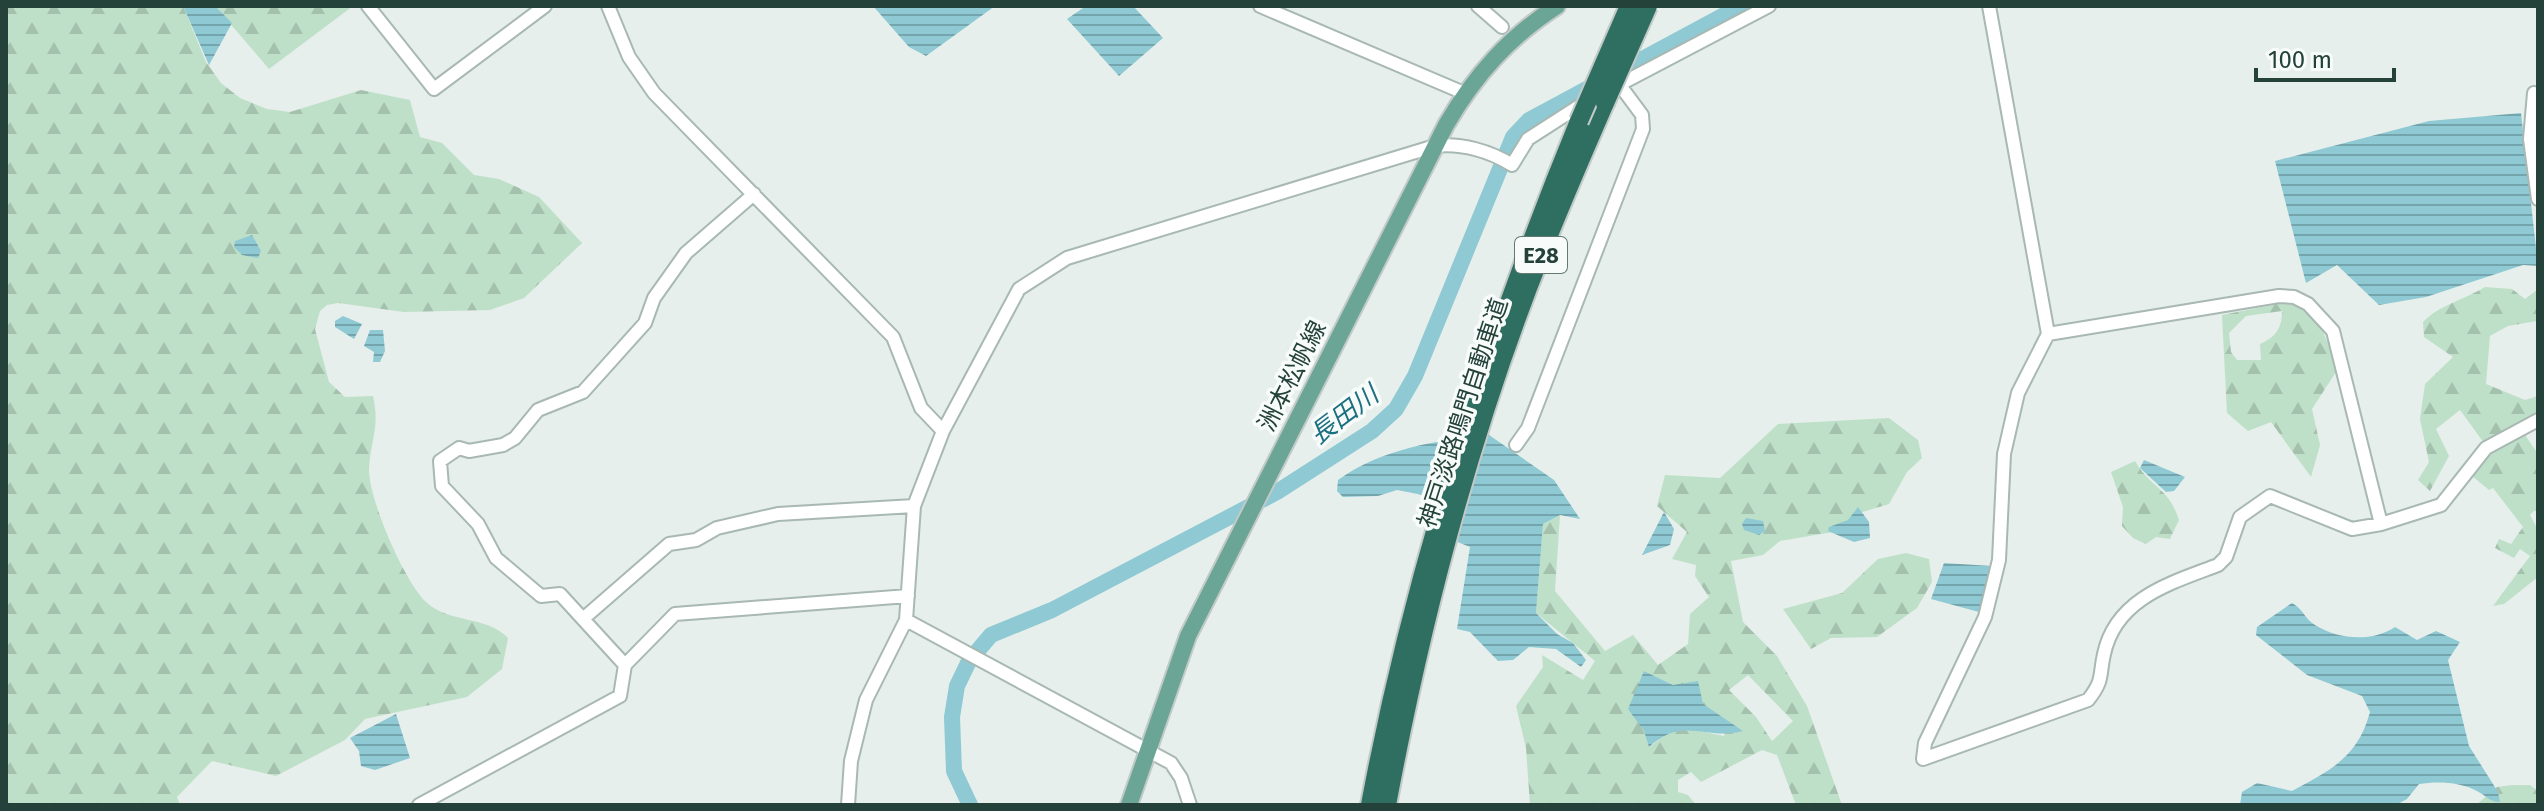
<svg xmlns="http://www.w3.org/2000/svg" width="2544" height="811" viewBox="0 0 2544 811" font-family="'Fira Sans','Noto Sans JP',sans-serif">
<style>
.forest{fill:url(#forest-firs);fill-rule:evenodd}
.water{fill:url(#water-rules)}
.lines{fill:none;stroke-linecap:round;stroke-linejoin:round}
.river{stroke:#8ec9d4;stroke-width:16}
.minor-casing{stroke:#a8b8b2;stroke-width:16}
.major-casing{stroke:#c2cac8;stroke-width:20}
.highway-casing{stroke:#c2cac8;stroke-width:22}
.minor{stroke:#fff;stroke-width:12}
.major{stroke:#6aa596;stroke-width:16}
.highway{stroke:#2f6f62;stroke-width:18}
.highway-bridge-casing{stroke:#c2cac8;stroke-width:22;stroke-linecap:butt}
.highway-bridge{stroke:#2f6f62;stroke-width:18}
.labels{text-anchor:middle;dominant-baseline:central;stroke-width:7;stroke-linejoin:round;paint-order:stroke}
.shield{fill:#f7fbf9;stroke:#637a73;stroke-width:2}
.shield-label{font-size:22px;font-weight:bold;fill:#24423a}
.street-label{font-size:24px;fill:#24423a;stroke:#f7fbf9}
.water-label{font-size:26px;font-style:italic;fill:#1c6f80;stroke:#f7fbf9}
</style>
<defs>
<pattern id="forest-firs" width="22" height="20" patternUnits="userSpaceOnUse" patternTransform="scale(2)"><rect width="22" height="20" fill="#bfe0c8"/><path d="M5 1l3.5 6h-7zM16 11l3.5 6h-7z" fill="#a4c1ad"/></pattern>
<pattern id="water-rules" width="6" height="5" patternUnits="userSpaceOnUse" patternTransform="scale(2)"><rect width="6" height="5" fill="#8ec9d4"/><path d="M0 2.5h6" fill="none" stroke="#74a5ad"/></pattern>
</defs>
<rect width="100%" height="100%" fill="#e6efeb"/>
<path class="forest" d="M6,6H183L206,62L221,83L240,98L267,109L290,112L361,90L410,100L420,137L442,143L474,175L499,179L539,197L582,243L524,298L490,310L404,312L338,303L327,305L320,311L315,329L329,382L345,397L373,396C380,427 371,439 369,468C368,498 404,581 426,602C450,624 486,615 508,638L502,669L467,697L365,719L345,740L276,776L212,761L177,797L180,805H6Z
M215,6H353L269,69Z
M2485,287L2512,289L2525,299L2538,289L2537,321L2508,326L2490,336L2486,384L2525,400L2538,396V418L2519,426L2538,454V514L2535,510L2530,515L2538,530V577L2504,604L2493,606L2530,556L2520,549L2514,558L2495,548L2499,539L2511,544L2523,527L2493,488L2489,490L2472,476L2484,443L2460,410L2436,429L2449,456L2430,491L2418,480L2429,462L2420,419L2425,384L2453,357L2424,337L2423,322C2439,305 2464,300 2485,287Z
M2288,302C2323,318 2327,337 2336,372L2312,409L2320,445L2311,477L2271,422L2248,431L2227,413L2222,315ZM2282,311C2282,328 2276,337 2260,344L2261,360H2237L2231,352L2229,333L2246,316Z
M1889,418L1918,440L1922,458L1907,472L1889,504L1856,514L1839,531L1780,541L1763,555L1731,561L1743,622L1777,656L1807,706L1842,805H1796L1777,755L1762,750L1701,782L1691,772L1678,780V792L1688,795L1696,805H1530L1526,748L1516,706L1543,667L1542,655L1583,680L1595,661L1536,613L1543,524L1560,515L1555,591L1605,651L1633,635L1658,665L1688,644L1690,614L1709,597L1695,576L1696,565L1672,559L1687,532L1657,506L1665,475L1720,478L1778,424ZM1644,671L1673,685L1727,722L1724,736C1691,730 1677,722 1650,747L1644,731ZM1748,675L1793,721L1772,741L1756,717L1729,690Z
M2135,461C2151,489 2168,486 2179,520L2170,539L2156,537L2146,544L2133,538L2122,526L2123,507L2111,472Z
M1906,553L1929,559L1932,582L1917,608L1877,637L1831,638L1811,649L1783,609L1842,593L1878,559Z
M2513,785H2530L2538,791V805H2476L2497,787Z"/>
<path class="water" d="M183,6H215L232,23L209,65Z
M873,6H995L926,56L909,47Z
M1086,6H1133L1163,38L1119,76L1067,19Z
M2521,113L2538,266L2523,265L2426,297L2379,305L2337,265L2306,283L2275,161L2429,121Z
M252,235L261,251L258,258L242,255L234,247L235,241Z
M343,316L362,324L354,339L335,327V321Z
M370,330H383L385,351L380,362H373L374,352L364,346Z
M1489,435L1554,480L1580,519L1560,515L1543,524L1536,613L1557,634L1573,643L1586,660L1581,667L1556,649L1529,647L1513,660L1498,661L1470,632L1457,629L1470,547C1439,535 1434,530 1428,496L1397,490L1378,496L1343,497L1337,491L1338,480C1381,449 1437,440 1489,435Z
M2144,460L2185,477L2174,491L2166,492L2140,468Z
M1858,507L1869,522L1870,538L1854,542L1828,531L1829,527L1848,520Z
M1664,512L1674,529L1670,545L1642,555Z
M1746,518L1763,521L1765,531L1759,535L1744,530L1742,524Z
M1944,563L1992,566L1979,612L1931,599Z
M2292,603C2302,608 2306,620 2315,625C2339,640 2373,642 2395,627L2417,640L2436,631L2460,642L2448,660L2469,746L2498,792L2500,802C2489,802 2487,796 2477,791C2461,782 2437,781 2419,784L2407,799L2396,805H2240L2242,792L2257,783L2292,791C2331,770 2358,757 2370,712L2362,696L2307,675L2256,635L2257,627Z
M1644,671L1673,685L1698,681L1703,704L1743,731C1704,741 1684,715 1649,747L1644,731L1628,709Z
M396,714L410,758L375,770L361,766L359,751L350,738Z"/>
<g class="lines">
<path class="river" d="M970,805L954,771L952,717L957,686L969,661L991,635L1052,610L1277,492L1372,431L1396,409L1415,376L1513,137L1529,120L1741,6"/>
<g class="minor-casing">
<path id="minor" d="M368,6L434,89L545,6
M608,6L629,57L654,93L893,337L921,408L943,431
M1260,6L1464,93
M1478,6L1502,27
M1989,6L2048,334L2018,393L2004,454L1999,560L1985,617L1925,743L1923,759L2088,700C2104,680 2099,676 2104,654C2116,598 2171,583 2218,565L2226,557L2240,517L2270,496L2352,529L2381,524L2441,505L2486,448L2538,420
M1611,89L1769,6
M2534,93L2530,139L2538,199
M2048,334L2279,296L2294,297L2308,304L2333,331L2381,524
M1516,445L1528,428L1643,129L1642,115L1619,84
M584,618L669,544L696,540L717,528L778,514L914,506
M906,620L1171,763L1181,778L1190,805
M625,665L560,594L541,596L496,558L478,524L442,486L440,461L459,448L469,451L503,445L515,438L538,410L583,392L645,323L654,298L686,253L754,194
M419,805L620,696L625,665L675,614L908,596
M848,805L851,761L866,700L906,620L914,506L943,431L1019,289L1067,258L1435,146C1462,143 1490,151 1512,165L1528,139L1587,101"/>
</g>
<g class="major-casing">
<path id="major" d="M1129,805L1188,636L1446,125C1475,75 1509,37 1557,6"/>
</g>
<g class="highway-casing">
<path id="highway" d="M1370,805C1414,569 1488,343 1579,121
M1387,805C1422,618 1470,432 1541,255C1561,204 1583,154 1605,103"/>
</g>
<use href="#minor" class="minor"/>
<use href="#major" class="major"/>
<use href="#highway" class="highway"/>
<g class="highway-bridge-casing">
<path id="highway-bridge" d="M1605,103L1648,6
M1579,121L1629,6"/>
</g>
<use href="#highway-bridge" class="highway-bridge"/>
</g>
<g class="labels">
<rect class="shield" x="1515" y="237" width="52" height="36" rx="6"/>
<g class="shield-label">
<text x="1541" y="255">E28</text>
</g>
<g class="street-label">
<text transform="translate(1292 376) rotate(-63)">洲本松帆線</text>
<text transform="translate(1463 413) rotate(-72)">神戸淡路鳴門自動車道</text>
</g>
<g class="water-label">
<text transform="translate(1344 415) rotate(-37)">長田川</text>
</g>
</g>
<rect width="2544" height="811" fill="none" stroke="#24423a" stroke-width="16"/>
<path d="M2256 68v12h138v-12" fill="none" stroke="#24423a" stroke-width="4"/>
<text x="2268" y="68" font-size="24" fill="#24423a" stroke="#f7fbf9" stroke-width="6" paint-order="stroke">100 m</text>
</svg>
